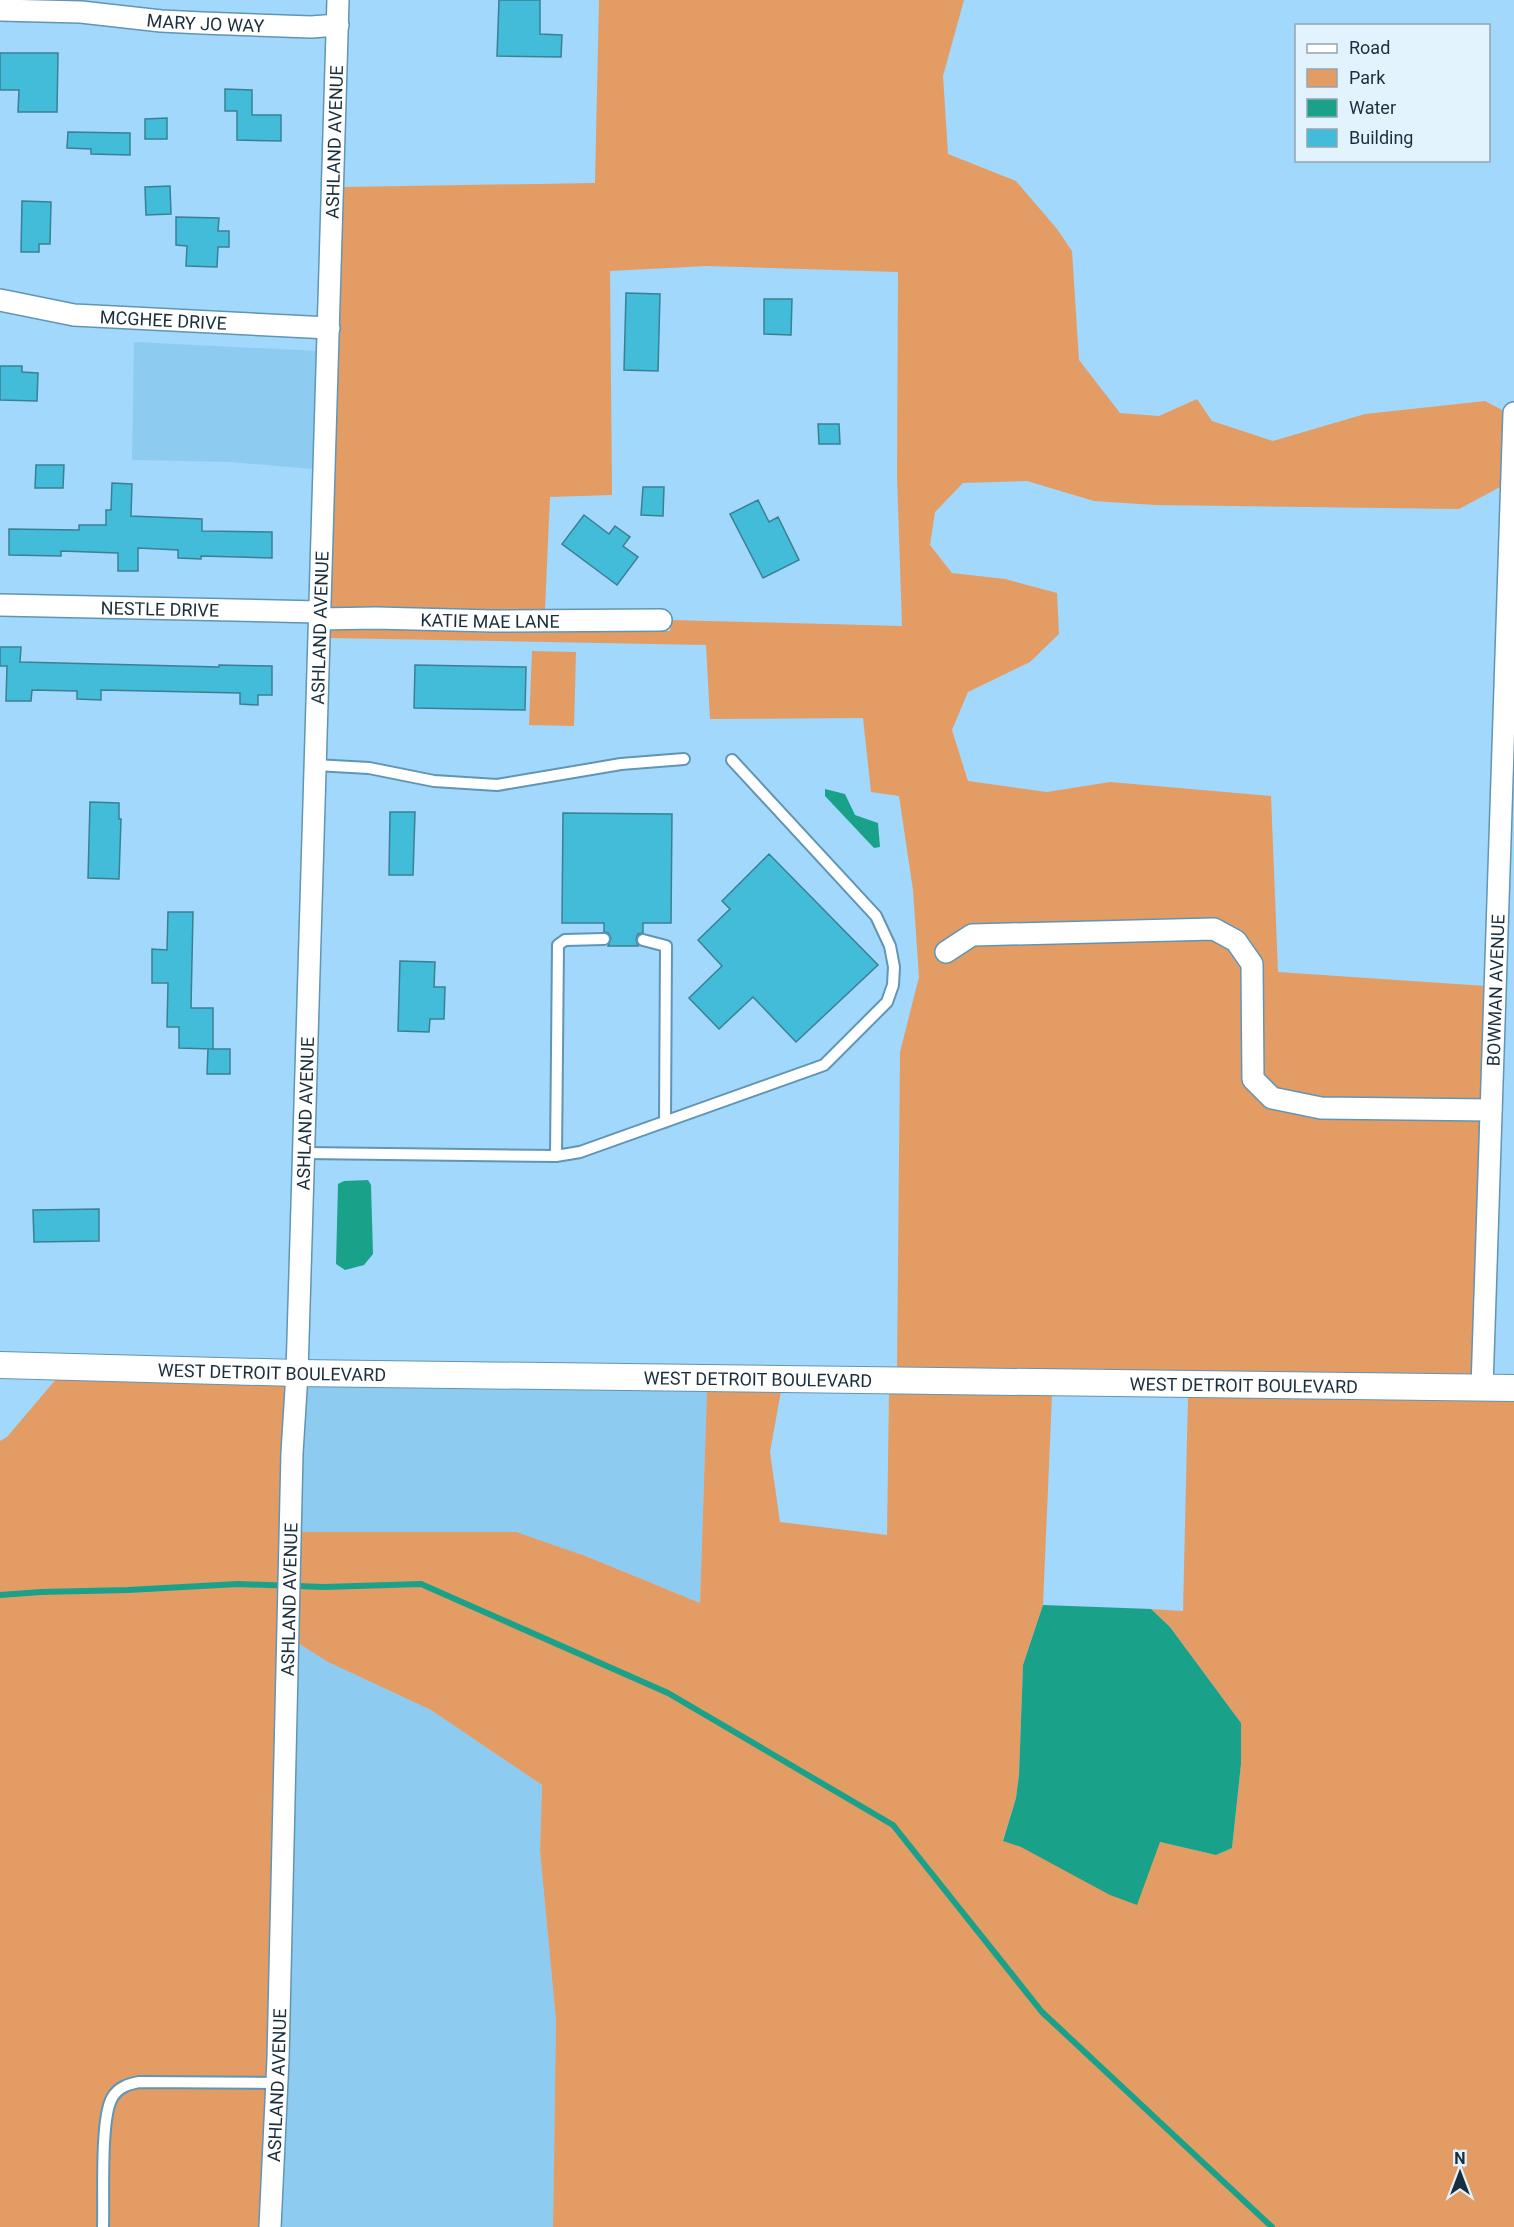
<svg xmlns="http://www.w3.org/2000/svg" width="1514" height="2227" viewBox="0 0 1514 2227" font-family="Roboto,sans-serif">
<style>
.built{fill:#8ecbf1}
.green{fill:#e49c65}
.water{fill:#19a18a}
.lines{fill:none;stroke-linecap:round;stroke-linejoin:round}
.stream{stroke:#19a18a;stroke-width:6}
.building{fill:#42bcd9;stroke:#3b8092;stroke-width:1.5}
.service-casing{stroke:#6095b5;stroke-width:14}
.minor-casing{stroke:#6095b5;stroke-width:24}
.tertiary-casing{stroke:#6095b5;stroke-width:28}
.service{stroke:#fff;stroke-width:10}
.minor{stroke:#fff;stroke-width:21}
.tertiary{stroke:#fff;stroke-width:26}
.labels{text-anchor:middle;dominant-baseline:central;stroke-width:5;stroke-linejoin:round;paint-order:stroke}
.street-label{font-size:18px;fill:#1a2f3d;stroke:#e3f3fe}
</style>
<rect width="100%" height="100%" fill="#a1d8fb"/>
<path class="built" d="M134,342L319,351L313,469L230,462L132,460Z
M306,1384L707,1390L700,1603L588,1557L300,1532L302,1454Z
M298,1643L328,1662L431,1710L542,1785L540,1851L556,2021L553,2227H280Z"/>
<path class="green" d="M599,0H964L943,76L948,154L1016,181L1057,229L1072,251L1079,360L1120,413L1159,416L1197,399L1212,421L1273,441L1365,414L1485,401L1504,411L1502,486L1459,509L1155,505L1094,501L1027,481L963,483L935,512L930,545L952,573L1005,579L1057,593L1059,634L1030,662L968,692L952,730L968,781L1047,792L1110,782L1271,796L1278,972L1486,986L1473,1377L897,1370L900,1052L919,977L913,890L899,796L871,792L863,718L710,719L706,645L329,638V630L376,629L492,633L670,631L671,620L902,626L897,476L898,272L707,266L610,271L612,495L550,497L545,610L330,607L343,187L595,183Z
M532,651L576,652L574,726L529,725Z
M57,1378L286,1384L268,2058L260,2227H0V1441L7,1437Z
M707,1390L781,1391L770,1452L780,1522L887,1535L889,1393L1052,1395L1043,1605L1023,1665L1019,1775L1016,1798L1003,1840L1021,1847L1160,1842L1216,1855L1232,1848L1241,1764V1723L1170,1627L1151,1609L1183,1611L1188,1397L1514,1400V2227H553L556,2021L540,1851L542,1785L431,1710L328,1662L298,1643L300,1532H516L588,1557L700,1603Z"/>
<path class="water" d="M825,789L845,794L855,815L878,823L880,847L874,848L825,796Z
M368,1180L371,1185L373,1254L364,1265L345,1270L336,1264L338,1184L344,1181Z
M1043,1605L1151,1609L1170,1627L1241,1723V1764L1232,1848L1216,1855L1160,1842L1137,1905L1110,1895L1021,1847L1003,1841L1016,1798L1019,1775L1023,1665Z"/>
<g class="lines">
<path class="stream" d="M0,1595L41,1592L128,1590L238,1584L324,1587L421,1584L668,1693L893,1825L1042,2012L1272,2227"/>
</g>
<path class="building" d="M499,0H540V34L562,35L561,57L497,56Z
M0,53H58L57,112H18L19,90H0Z
M225,89L252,90V115H281V141L237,140V111H225Z
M167,118V139H145V119Z
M68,132L130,133V155L91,154V149L67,148Z
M170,186L171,214L146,215L145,187Z
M22,201L51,202L50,244H39V252H21Z
M176,217L219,218L218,231H229V247H218L217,267L186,266L187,246L176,245Z
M626,293L660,294L658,371L624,370Z
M764,299H792L791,335L764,334Z
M0,366H22V372L38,373L37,401L0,400Z
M818,424H839L840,444H819Z
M36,465H64L63,488H35Z
M112,483L132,484L131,516L202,519V531L272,532V558L201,556V559L178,558V550L138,548V571H118V553L61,551V556L9,555V529L79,530V525H106V510H111Z
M643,487H664L663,516L641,515Z
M758,500L769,522L778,517L799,560L763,578L730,514Z
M584,515L609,534L615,526L630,537L623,546L638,557L617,585L562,544Z
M0,647H21L20,662L219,667V665L272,666V695H258V705L240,704V693L101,690V700L77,699V691L32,690L31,701H6L7,666H0Z
M415,665L526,667L525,710L414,708Z
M90,802L119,803V819H121L119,879L88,878Z
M390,812H415L413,875H389Z
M563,813L672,814L671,923H643V933L638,934L636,939L638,946H608L611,938L608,933L604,932V923H562Z
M769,854L878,965L796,1042L753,997L719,1029L689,998L722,966L698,940L730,909L722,901Z
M168,912H193L191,1008H213V1049L179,1048V1027H167L168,983H152V949L167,950Z
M400,961L435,962L434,987H445L444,1019H430L429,1032L398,1031Z
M208,1049H230V1074H207Z
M99,1209V1241L34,1242L33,1210Z"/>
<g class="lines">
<g class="service-casing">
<path id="service" d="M315,765L369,768L434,781L497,785L621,764L684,759
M643,940L666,946L665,1122
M304,1153L556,1156L580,1152L824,1065L887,1002L893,985L894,967L890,946L876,916L732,760
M556,1156L558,945L565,940L604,939
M103,2227C104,2198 100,2119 112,2098C118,2087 129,2084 139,2082L277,2083"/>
</g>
<g class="minor-casing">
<g id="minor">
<path id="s1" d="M0,10L81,12L161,21L202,23L311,27L338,25"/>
<path id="s2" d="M0,300L74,315L329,328"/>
<path id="s3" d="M0,605L319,612"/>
<path id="s4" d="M319,619L376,618L492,621L661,620"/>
<path d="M946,952L972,935L1214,929L1236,941L1252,964L1253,1079L1272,1098L1321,1108L1491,1110"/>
<path id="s5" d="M1482,1388L1514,413"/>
<path id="s6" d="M270,2227L278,2059L292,1453L297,1373L338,0"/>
</g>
</g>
<g class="tertiary-casing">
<g id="tertiary">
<path id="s7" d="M0,1365L297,1373L1514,1388"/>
</g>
</g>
<use href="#service" class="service"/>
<use href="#minor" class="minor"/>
<use href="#tertiary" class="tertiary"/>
</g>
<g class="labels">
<g class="street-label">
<text stroke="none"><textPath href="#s1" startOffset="206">MARY JO WAY</textPath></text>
<text stroke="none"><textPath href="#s6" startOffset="2086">ASHLAND AVENUE</textPath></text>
<text stroke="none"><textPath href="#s2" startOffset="165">MCGHEE DRIVE</textPath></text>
<text stroke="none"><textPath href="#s3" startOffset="160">NESTLE DRIVE</textPath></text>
<text stroke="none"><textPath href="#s4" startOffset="171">KATIE MAE LANE</textPath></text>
<text stroke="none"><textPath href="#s6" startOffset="1600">ASHLAND AVENUE</textPath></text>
<text stroke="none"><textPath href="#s5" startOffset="398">BOWMAN AVENUE</textPath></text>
<text stroke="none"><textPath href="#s6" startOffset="1114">ASHLAND AVENUE</textPath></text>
<text stroke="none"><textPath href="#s7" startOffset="272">WEST DETROIT BOULEVARD</textPath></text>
<text stroke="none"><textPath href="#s7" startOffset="758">WEST DETROIT BOULEVARD</textPath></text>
<text stroke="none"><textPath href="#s7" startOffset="1244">WEST DETROIT BOULEVARD</textPath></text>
<text stroke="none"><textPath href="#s6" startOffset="628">ASHLAND AVENUE</textPath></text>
<text stroke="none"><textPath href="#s6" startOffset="142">ASHLAND AVENUE</textPath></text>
</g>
</g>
<rect x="1295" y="24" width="195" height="138" fill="#e3f3fe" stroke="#93a5b1" stroke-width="1.5"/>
<rect x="1307" y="44" width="30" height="9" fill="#ffffff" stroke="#93a5b1" stroke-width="1.5"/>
<text x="1349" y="54" font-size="18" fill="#1a2f3d">Road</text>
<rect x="1307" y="69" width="30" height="18" fill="#e49c65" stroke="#93a5b1" stroke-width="1.5"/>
<text x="1349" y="84" font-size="18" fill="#1a2f3d">Park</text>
<rect x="1307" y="99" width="30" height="18" fill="#19a18a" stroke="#93a5b1" stroke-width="1.5"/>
<text x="1349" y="114" font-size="18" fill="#1a2f3d">Water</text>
<rect x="1307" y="129" width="30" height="18" fill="#42bcd9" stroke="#93a5b1" stroke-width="1.5"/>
<text x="1349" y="144" font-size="18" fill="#1a2f3d">Building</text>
<g transform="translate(1460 2173)" stroke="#e3f3fe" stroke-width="4.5" paint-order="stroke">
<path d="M0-4.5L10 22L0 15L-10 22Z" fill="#1a2f3d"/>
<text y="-9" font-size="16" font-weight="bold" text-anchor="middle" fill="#1a2f3d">N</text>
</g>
</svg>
